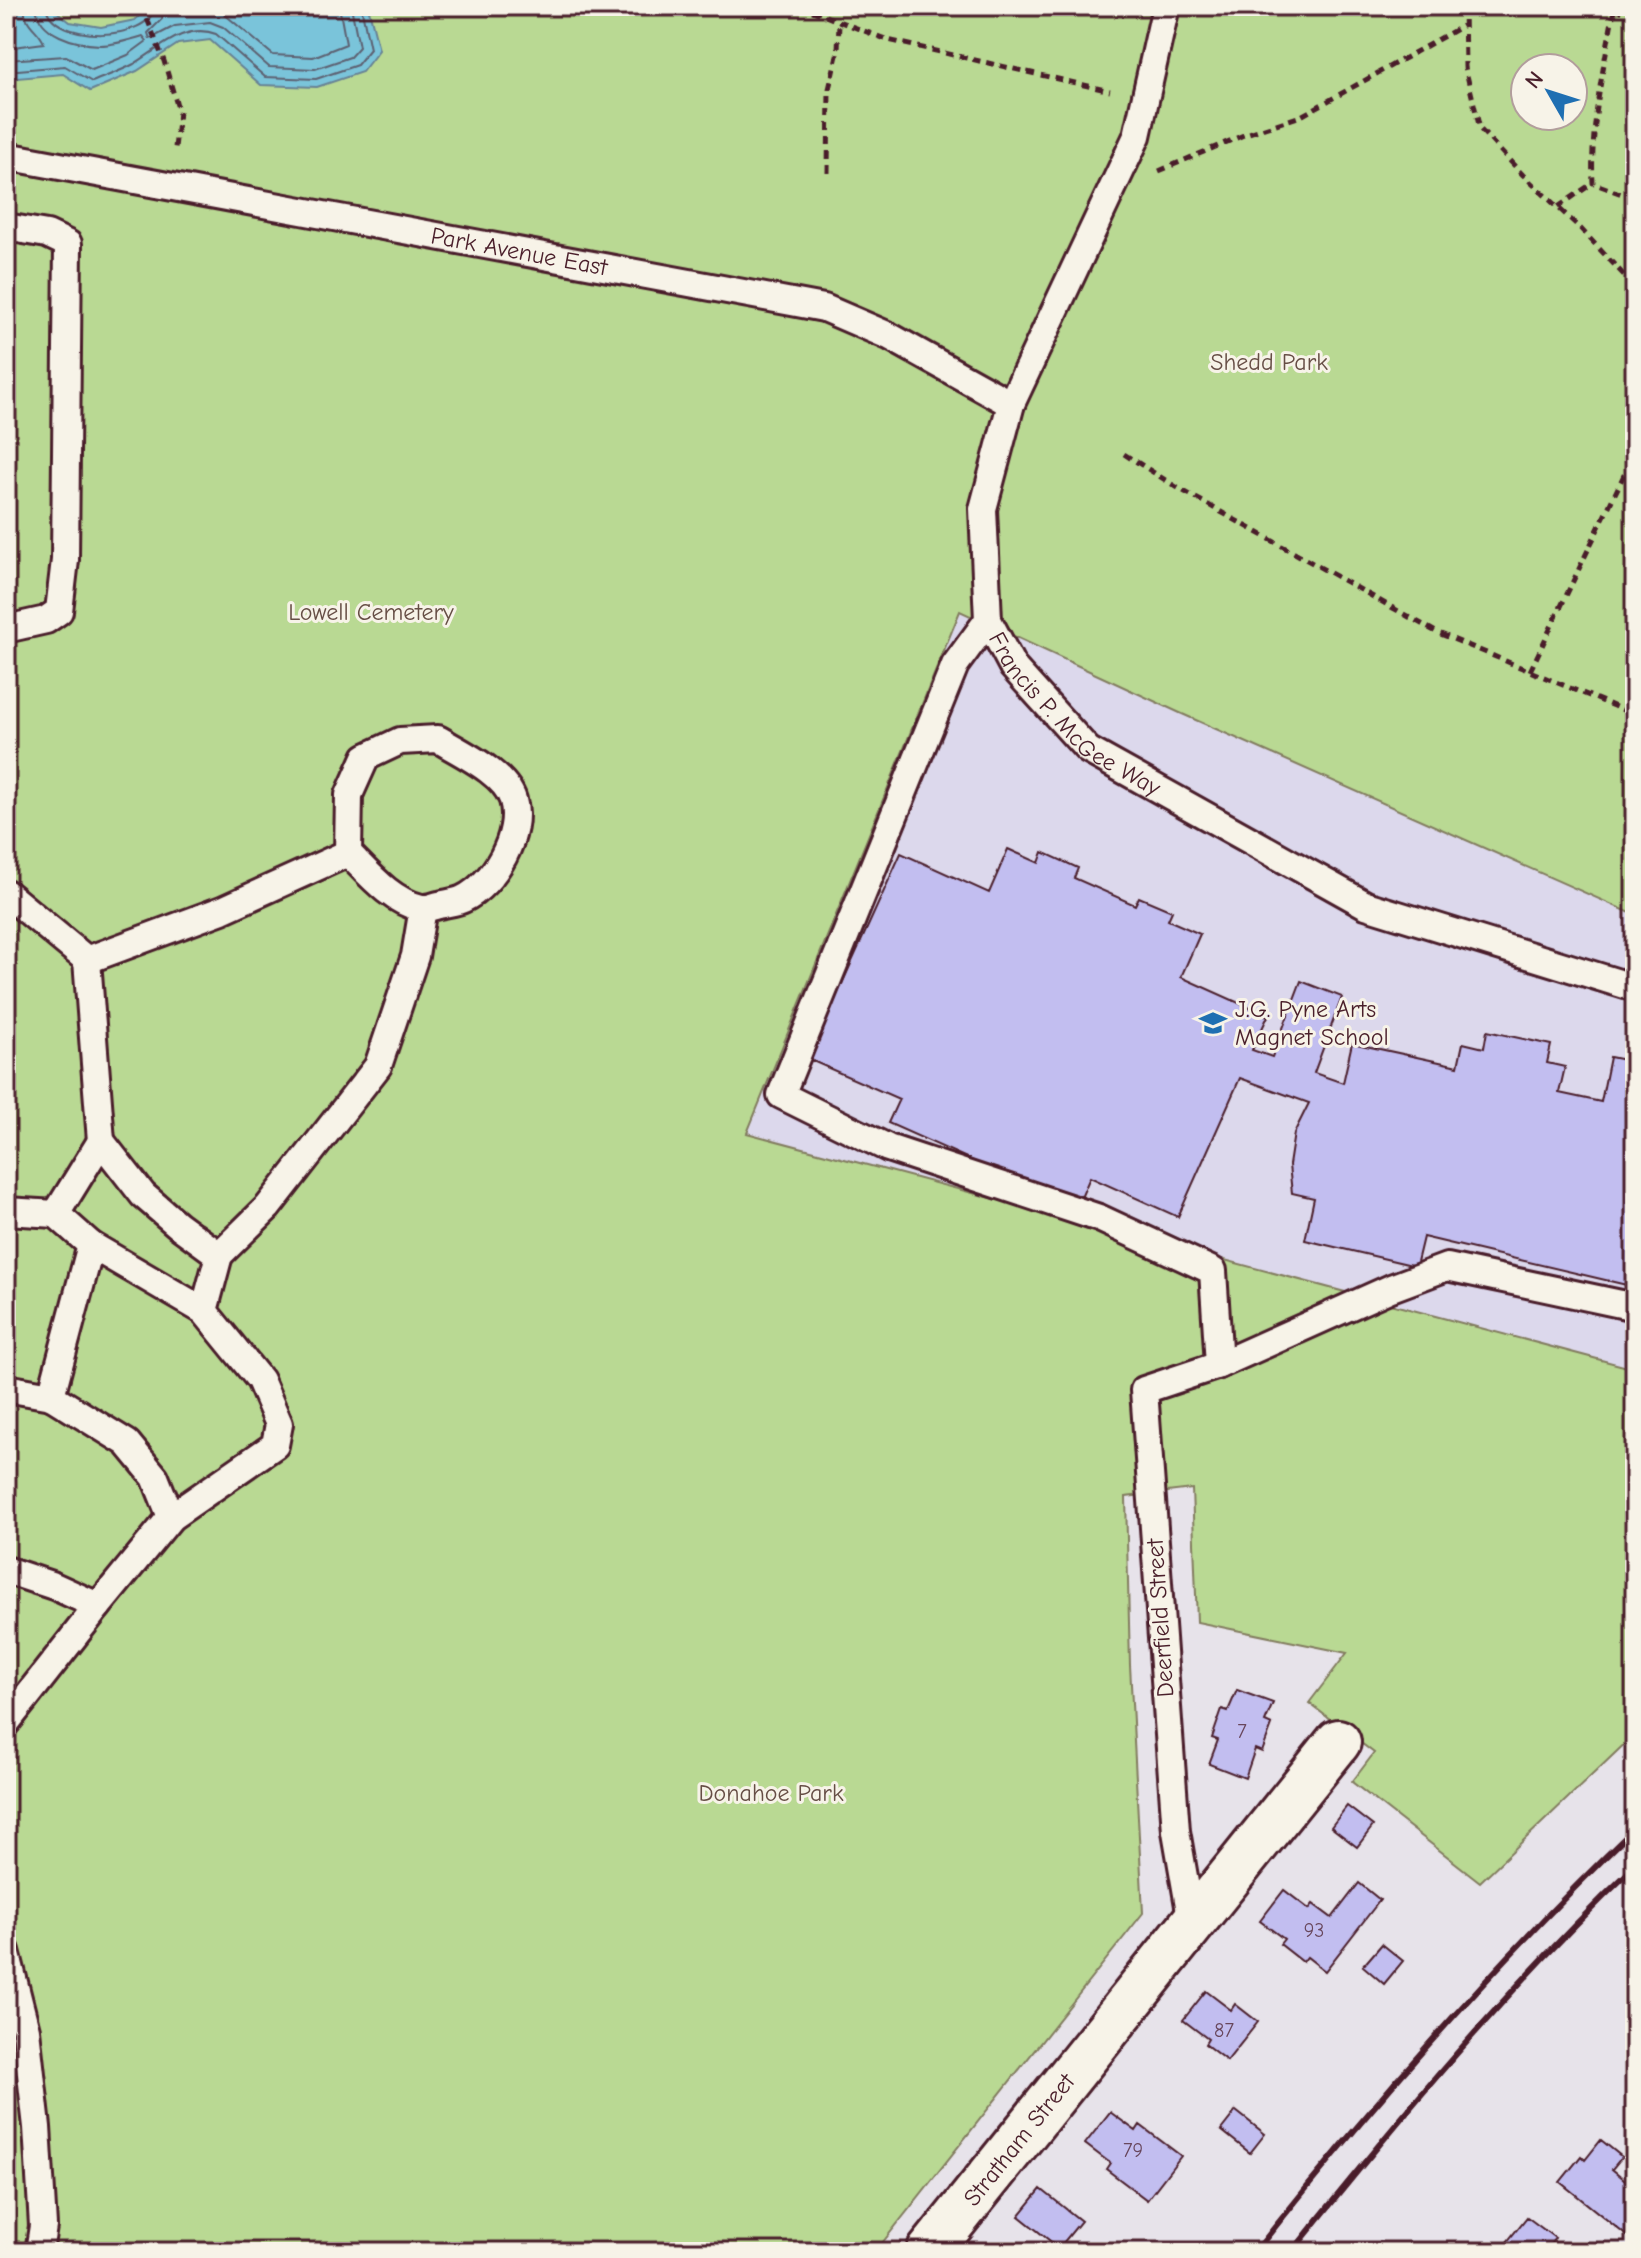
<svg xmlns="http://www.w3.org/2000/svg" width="1641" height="2258" viewBox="0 0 1641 2258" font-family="'Comic Neue',sans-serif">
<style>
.built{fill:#dcd8ec}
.green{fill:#b9d993;stroke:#827c5f;stroke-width:2;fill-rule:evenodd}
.water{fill:#7ac4da;stroke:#678294;stroke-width:2}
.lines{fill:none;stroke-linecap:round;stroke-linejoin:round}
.shore{stroke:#5d6171;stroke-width:2}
.building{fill:#c2bef0;stroke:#4a1f2b;stroke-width:2}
.service-casing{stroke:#4a1f2b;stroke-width:32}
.minor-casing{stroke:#4a1f2b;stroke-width:50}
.path{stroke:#4a1f2b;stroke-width:5;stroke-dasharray:8 6;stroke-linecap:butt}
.service{stroke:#f7f3e8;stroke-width:26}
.minor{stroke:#f7f3e8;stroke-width:44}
.rail{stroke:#4a1f2b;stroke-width:6}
.labels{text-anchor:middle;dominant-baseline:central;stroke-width:6;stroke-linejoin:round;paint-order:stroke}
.number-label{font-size:20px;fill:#68475c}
.street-label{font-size:24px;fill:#4a1f2b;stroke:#f7f3e8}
.park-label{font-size:24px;fill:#664e45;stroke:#f7f3e8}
.poi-label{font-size:24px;fill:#4a1f2b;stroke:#f7f3e8;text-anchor:start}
</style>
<rect width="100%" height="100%" fill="#e7e3ea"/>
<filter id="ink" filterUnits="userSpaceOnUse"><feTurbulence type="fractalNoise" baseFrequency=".0125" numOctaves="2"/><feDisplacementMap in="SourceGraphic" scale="16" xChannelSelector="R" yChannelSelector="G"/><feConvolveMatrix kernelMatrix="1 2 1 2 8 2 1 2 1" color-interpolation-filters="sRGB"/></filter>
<g filter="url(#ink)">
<path class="built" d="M960,611L1635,914V1369L747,1133Z"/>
<path class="green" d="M6,6H1635V915L1180,713L960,611L747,1133L1635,1369V1734L1480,1882L1352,1782L1374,1753L1309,1703L1347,1653L1197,1622L1192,1489L1126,1497L1130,1665L1143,1913L875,2252H6ZM1525,68H1573V116H1525Z"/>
<path class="water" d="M6,6H50L70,22L101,27L135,20L150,6H368L379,50L362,72L317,87L261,85L210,40L178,44L137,71L90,91L63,74L6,79Z"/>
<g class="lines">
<path class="shore" d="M46,6C51,44 150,43 155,6
M165,6L162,19L148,33L150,39L175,26L210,22L223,27L269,67L315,69L350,57L359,47L351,6
M177,6L180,13L210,10L223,13L273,55L313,57L346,44L339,6
M6,48L44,43C38,28 25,27 24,6
M6,60L66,56L92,70L128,55L147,41L143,36C130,40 114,45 100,45C76,44 38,35 36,6
M6,71L65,66L92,82C106,76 121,71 134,64C158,50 185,22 216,34L265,77L316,79L357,65L370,49L361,6"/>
</g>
<path class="building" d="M1008,849L1039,863L1043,852L1078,868L1074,878L1135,905L1139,897L1172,911L1168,920L1200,934L1181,977L1268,1016L1252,1050L1272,1057L1301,981L1342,997L1314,1073L1343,1083L1352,1043L1458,1066L1463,1043L1484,1048L1487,1031L1551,1045L1547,1063L1565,1067L1559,1093L1601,1102L1610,1057L1635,1062V1287L1423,1237L1416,1266L1305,1240L1314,1198L1292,1193L1289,1165L1294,1133L1309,1103L1240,1078L1178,1217L1090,1177L1077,1207L888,1123L899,1099L808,1059L901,853L989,893Z
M1237,1690L1273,1703L1265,1722L1272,1725L1262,1752L1255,1749L1245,1778L1209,1764L1218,1740L1212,1738L1222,1709L1228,1711Z
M1347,1806L1373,1826L1357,1847L1331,1827Z
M1359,1883L1380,1900L1325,1971L1307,1957L1303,1962L1280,1944L1284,1939L1260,1921L1284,1890L1309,1909L1313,1904L1332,1918Z
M1382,1944L1403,1961L1384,1984L1363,1966Z
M1206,1991L1231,2010L1235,2004L1258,2022L1227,2061L1205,2044L1208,2039L1183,2020Z
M1635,2018V2034L1627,2027Z
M1635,2097V2115L1626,2108Z
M1236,2111L1265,2134L1250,2153L1221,2130Z
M1110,2112L1136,2131L1140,2125L1181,2156L1147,2200L1106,2169L1110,2163L1085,2144Z
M1601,2140L1622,2157L1612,2169L1635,2188V2226L1627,2236L1560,2182L1581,2156L1585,2160Z
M1041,2189L1081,2221L1059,2248L1019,2216Z
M1527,2217L1555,2238L1549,2246L1557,2252H1499Z"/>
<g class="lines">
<g class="service-casing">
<g id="service">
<path id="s1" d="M1166,6L1137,136L1011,404L983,509L988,620L1013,667L1088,750L1366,905L1635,988"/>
<path id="s2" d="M6,156L824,308L889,336L1011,404"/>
<path d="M6,227L47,234L68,244L65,560L59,611L46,620L6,629"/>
<path d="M988,620L955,665L781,1095L888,1148L1099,1218L1213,1271L1219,1365"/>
<path d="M438,739C461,753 505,773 513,800C523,834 494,884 463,899C457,902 447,903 439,905C434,906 427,909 421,908C391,901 369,874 348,853L349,795L366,757L400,741Z"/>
<path d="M6,893L87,960L222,910L348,853"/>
<path d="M87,960L101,1141"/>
<path d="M6,1211L56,1214L101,1141L143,1195L178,1225L219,1255L204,1311L260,1380L279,1424L275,1445L171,1517L98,1606L54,1586L6,1570"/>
<path d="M56,1214L91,1245L51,1396L127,1443L155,1477L171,1517"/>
<path d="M91,1245L204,1311"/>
<path d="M219,1255L268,1207L378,1066L415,956L423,908"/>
<path d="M6,1388L51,1396"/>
<path d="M6,1723L98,1606"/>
<path d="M1192,1923L1176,1831L1144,1390L1219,1365L1391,1288L1447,1267L1635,1307"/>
<path d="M6,1951L26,2030L37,2127L43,2226L39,2252"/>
</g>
</g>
<g class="minor-casing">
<g id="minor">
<path id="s3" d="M929,2252L1338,1742"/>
</g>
</g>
<path class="path" d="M142,6L164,61L179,112L175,148
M799,6L888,40L1110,91
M1464,6L1465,67L1480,129L1523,175L1579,227L1635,287
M1600,6L1635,15
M1614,10C1604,66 1590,125 1593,183L1635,199
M1159,171L1246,134L1301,116L1464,25
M828,173L829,89L838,51L839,22
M1558,207L1593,183
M1124,454L1178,488L1436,632L1635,715
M1530,671L1635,452"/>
<use href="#service" class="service"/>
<use href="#minor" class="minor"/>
<path class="rail" d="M1255,2252C1373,2103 1498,1960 1635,1828
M1292,2252C1400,2117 1510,1985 1635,1866"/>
</g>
</g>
<defs>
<g id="school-bare" transform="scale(2.16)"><path d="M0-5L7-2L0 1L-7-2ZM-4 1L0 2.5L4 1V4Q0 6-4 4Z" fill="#1f6fb2" stroke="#f7f3e8" stroke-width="2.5" paint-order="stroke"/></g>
</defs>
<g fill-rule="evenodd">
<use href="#school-bare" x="1213" y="1023"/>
</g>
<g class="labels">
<g class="number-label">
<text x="1242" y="1731">7</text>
<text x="1314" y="1930">93</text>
<text x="1224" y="2030">87</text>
<text x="1133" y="2150">79</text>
</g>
<g class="street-label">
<text stroke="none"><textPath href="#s2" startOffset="522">Park Avenue East</textPath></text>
<text stroke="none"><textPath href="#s1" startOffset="780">Francis P. McGee Way</textPath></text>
<text transform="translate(1160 1618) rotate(-94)">Deerfield Street</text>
<text stroke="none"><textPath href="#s3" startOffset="144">Stratham Street</textPath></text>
</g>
<g class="park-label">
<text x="1269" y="362">Shedd Park</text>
<text x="371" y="612">Lowell Cemetery</text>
<text x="771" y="1793">Donahoe Park</text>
</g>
<g class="poi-label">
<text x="1235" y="1009">J.G. Pyne Arts<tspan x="1235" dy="28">Magnet School</tspan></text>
</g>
</g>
<rect width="1641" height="2258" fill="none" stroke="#f7f3e8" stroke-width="32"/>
<rect x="16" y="16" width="1609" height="2226" fill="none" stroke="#4a1f2b" stroke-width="3" filter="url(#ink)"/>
<g transform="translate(1549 92) rotate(309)"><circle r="38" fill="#f7f3e8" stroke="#b29e9c" stroke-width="2"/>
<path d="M0-6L14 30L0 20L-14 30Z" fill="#1f6fb2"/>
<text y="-12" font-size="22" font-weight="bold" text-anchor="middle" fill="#4a1f2b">N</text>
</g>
</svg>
